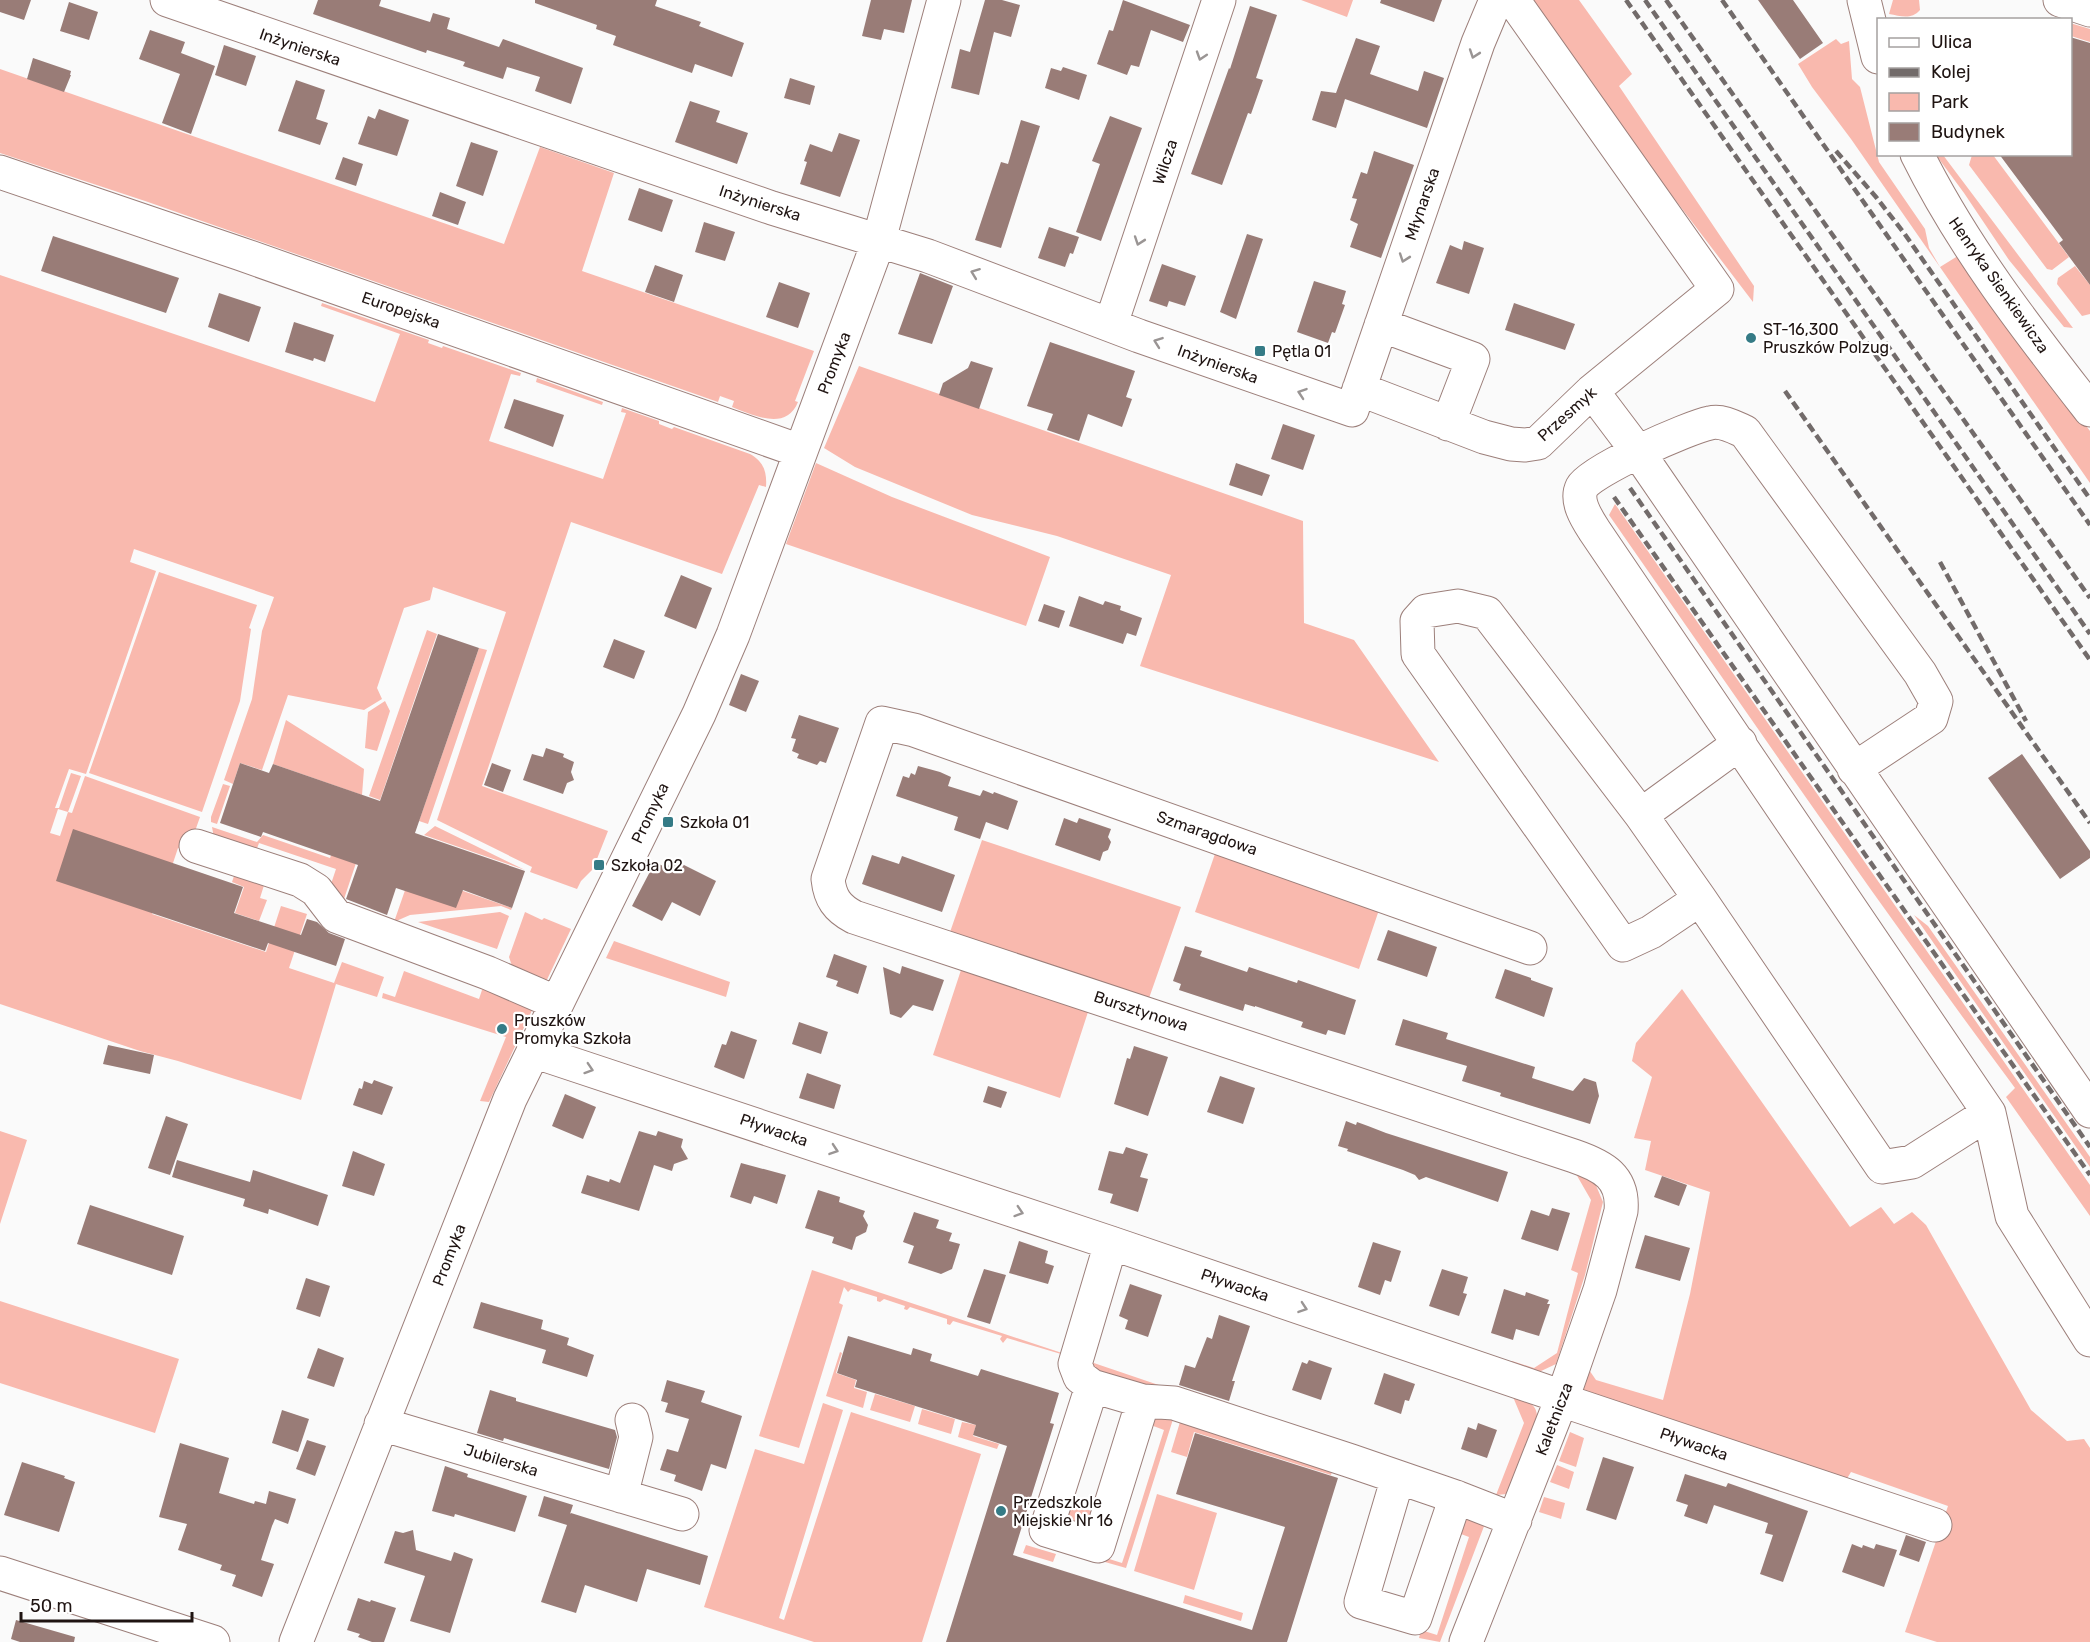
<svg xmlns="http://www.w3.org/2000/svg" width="2090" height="1642" viewBox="0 0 2090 1642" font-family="Rubik,sans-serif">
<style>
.green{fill:#f9b9ae;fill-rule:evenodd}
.building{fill:#997c77}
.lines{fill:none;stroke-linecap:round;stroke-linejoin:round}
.minor-casing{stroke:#9c7f7a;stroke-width:35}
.minor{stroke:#fff;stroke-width:33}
.rail{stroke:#726b6a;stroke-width:4.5;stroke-dasharray:9 4.5;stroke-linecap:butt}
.oneway{stroke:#9a9594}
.poi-dot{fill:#357b86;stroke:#fff;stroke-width:2}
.labels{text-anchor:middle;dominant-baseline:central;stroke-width:4.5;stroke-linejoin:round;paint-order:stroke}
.street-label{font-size:16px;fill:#1f1412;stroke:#fff}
.poi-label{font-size:16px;fill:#1f1412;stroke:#fff;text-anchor:start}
</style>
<rect width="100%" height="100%" fill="#fafafa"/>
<path class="green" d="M1301,0H1353L1347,17Z
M1528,0H1579L1632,74L1619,86L1754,286L1753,302L1638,151Z
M1893,0H1919L1920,10C1911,20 1901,16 1889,14Z
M2070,23L2090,29V42L2071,36Z
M1836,39L1841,44L1849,41L1852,79L1860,87L1879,162L1925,229L1929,248L1940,267L1961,254L2008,323L2090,431V483L1851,139L1812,87L1798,64Z
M0,69L504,244L540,147L614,173L582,271L814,351L795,401L798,402C786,432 753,415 732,407L734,401L720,396L718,402L148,202L0,153Z
M1936,155H1943L2073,328L2064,327L2009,260L1964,193Z
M1972,155H1993L2069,257L2052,270L2047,269L1969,165Z
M2075,266L2090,285V314L2082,316L2057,284L2058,278Z
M0,275L375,402L400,334L321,306L322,303L429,340L428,343L442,348L443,346L521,373L520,376L511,374L489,441L603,479L626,413L621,412L622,408L659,421V424L672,429L674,427L750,454C764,462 767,472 766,487L759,485L722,574L571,522L482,786L608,831L593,869L581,881L577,889L530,872L532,867L437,820L506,612L433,587L430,600L404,608L377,688L382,699L364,710L288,695L262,770L240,763L233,784L224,780L252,699L262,631L274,597L134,549L130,562L156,571L86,774L69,769L55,808H59L71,773L81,776L68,812L72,813L85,776L200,817L188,851L178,848L165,887L152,914L266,952L281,906L307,914L289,968L334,983L342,962L384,977L377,997L336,984L301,1100L178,1061L140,1051L0,1004ZM58,809L68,812L60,836L50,833Z
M859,366L1303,521L1304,623L1354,640L1439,762L1140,666L1171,575L1057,536L972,515L855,467L824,448Z
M537,378L603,402L602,405L536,382Z
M816,463L892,497L1050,557L1026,626L786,544Z
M1615,504L2090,1185V1216L2006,1097L2015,1088C1875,900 1743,707 1609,515Z
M159,572L257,605L249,628L251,629L240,701L202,812L89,773Z
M427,630L437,634L380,800L369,796Z
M479,648L487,650L428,824L419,821Z
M385,701L390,711L377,751L365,748L368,712Z
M286,720L364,769L362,795L273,764Z
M223,784L230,786L217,824L211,822V817Z
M435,826L525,870L424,835Z
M212,827L257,842L263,835L330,858L336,843L360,851L340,911L331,884L336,869L259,843L255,854L214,838Z
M982,840L1181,907L1148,1001L949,935Z
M1217,848L1381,904L1359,969L1195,912Z
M237,867L265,882L260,898L267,900L259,921L235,913L244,887L232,882Z
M411,873L512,908L511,910L501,906L410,915L394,922Z
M500,912L509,916L497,949L418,922Z
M525,912L542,920L544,918L571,929L544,986L515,975L509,957Z
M1914,915L1928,926L2090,1157V1167Z
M614,941L730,982L726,997L606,958Z
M961,970L1088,1012L1060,1098L933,1055Z
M404,971L479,999L484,984L535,1004L489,1102L480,1101L506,1037L382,998L383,993L395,997Z
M1682,989L1850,1227L1881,1207L1894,1224L1912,1212L1926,1225L2031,1410L2067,1441L2084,1439L2090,1448V1642H1937L1905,1632L1948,1506L1851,1472L1843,1485L1585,1398L1581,1385L1585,1364L1596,1380L1663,1400L1690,1294L1710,1192L1645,1170L1651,1141L1634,1138L1652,1077L1632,1061L1636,1043Z
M0,1131L27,1140L0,1224Z
M1576,1174L1595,1183L1603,1202L1585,1275L1556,1364L1539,1372L1510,1369L1512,1361L1534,1368L1557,1353L1578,1273L1571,1270L1591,1200Z
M812,1270L1062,1353L1061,1354L1007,1338L1003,1343L1000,1339L1002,1336L953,1321L950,1325L947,1324V1319L910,1307L907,1310L904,1309L905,1306L884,1299L880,1302L877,1301V1297L851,1289L848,1292L844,1287L839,1303L843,1305L799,1448L759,1436Z
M0,1301L179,1359L155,1433L0,1383Z
M840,1352L842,1353L836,1373L856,1380L854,1388L867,1392L863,1408L826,1396Z
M1085,1360L1194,1397L1090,1375Z
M875,1394L915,1406L910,1422L870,1410Z
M1513,1397C1525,1401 1537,1402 1537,1417L1507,1494L1496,1495L1524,1423Z
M823,1403L843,1410L779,1618L784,1620L851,1412L981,1454L922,1642H814L704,1607L755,1449L804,1464Z
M922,1409L955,1419L951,1434L918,1424Z
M1175,1413L1126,1568L1105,1562L1106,1558L1122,1563L1126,1551L1164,1430L1148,1424L1152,1417Z
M962,1422L976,1425L973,1436L999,1444L997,1449L958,1437Z
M1180,1422L1332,1472L1331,1475L1194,1432L1187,1457L1171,1452Z
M1570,1432L1584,1438L1576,1467L1559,1461Z
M1557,1465L1574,1472L1569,1489L1550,1482Z
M1157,1494L1217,1513L1194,1590L1134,1571Z
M1544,1497L1565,1503L1561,1519L1539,1512Z
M1066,1503L1098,1513L1090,1530L1062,1517Z
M1468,1517L1486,1521L1440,1642L1419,1638L1421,1630L1437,1635L1469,1537L1453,1531L1456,1524Z
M1026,1545L1056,1554L1053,1562L1023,1553Z
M1185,1595L1243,1613L1241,1621L1183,1603Z"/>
<path class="building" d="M0,0H31L24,20L0,12Z
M318,0H381L379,6L430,22L433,13L450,18L447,29L499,47L503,39L583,68L571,104L535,91L540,77L507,67L503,79L463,66L465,62L427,50L426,53L313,14Z
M535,0H657L655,6L701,22L699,26L744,43L732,77L695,64L692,73L613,45L616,36L596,29L597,25L535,3Z
M871,0H912L904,33L884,29L881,40L862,36Z
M985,0H1002L1020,5L1011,37L994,32L979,95L951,88L960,49L970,52Z
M1123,0L1190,25L1183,42L1151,30L1139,67L1131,65L1127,75L1097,64L1109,30L1113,31Z
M1381,0H1442L1434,22L1380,3Z
M1758,0H1793L1823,43L1800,59Z
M69,2L98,12L89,40L60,31Z
M1250,6L1277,15L1256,78L1263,80L1251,114L1248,113L1222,185L1191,174L1229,68L1230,69Z
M150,30L185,42L181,53L215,66L191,134L162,123L180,74L139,59Z
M2070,37L2090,43V285L2059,243L2063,240L1999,154H2070Z
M1356,38L1380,46L1370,74L1418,91L1424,71L1444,78L1427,128L1345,99L1336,128L1312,120L1321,91L1336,93Z
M224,45L256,56L246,86L215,75Z
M33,58L71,71L70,75H71L64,92L27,79Z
M1063,67L1087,75L1079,100L1045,88L1051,68L1061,71Z
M790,78L815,86L810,105L784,98Z
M296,80L325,90L316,119L328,123L320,145L278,131Z
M690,101L720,111L716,122L748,133L737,164L675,142Z
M379,109L409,120L397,156L358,144L368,116L375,119Z
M1110,116L1142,128L1101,241L1076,232L1100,164L1092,161Z
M1021,120L1040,126L1001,248L975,240L1001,162L1008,164Z
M839,133L860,140L840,197L800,184L807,162L804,161L810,144L832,152Z
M471,142L498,151L483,196L456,186Z
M1374,151L1414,165L1381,258L1350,247L1358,224L1350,220L1357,199L1352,198L1361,172L1367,174Z
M343,157L363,164L356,186L335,179Z
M639,188L673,200L662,232L628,220Z
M440,192L466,202L458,225L432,216Z
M704,222L735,232L725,261L695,252Z
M1049,227L1079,237L1073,254L1070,253L1065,267L1038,258Z
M1247,234L1263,239L1236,319L1220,312Z
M53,236L179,278L166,313L41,271Z
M1464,241L1484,248L1469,294L1436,283L1450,245L1462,250Z
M1162,264L1196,276L1185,306L1169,301L1167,307L1149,301Z
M655,265L683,275L674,302L645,292Z
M920,273L953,286L932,344L898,334Z
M1314,281L1346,291L1342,304L1345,305L1335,333L1332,332L1328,343L1297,332Z
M779,282L810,293L798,328L766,317Z
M219,293L261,307L249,342L208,327Z
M1514,303L1575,324L1565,350L1505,330Z
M294,322L334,335L325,362L314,358L313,361L285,352Z
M1050,342L1135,371L1126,397L1132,399L1122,427L1088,414L1079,441L1047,430L1053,414L1027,406Z
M971,361L993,368L979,409L939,395L943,383L968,368Z
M514,399L564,415L553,447L504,428Z
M1283,424L1315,435L1303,470L1271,459Z
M1236,463L1270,475L1262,496L1229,485Z
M681,575L712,588L696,629L664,616Z
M1079,596L1103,605L1105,601L1121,606L1120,610L1142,618L1136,636L1127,633L1123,644L1069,626Z
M1044,604L1065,611L1059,628L1038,621Z
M438,634L479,648L415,833L525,871L512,908L463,890L456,908L396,888L387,915L346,899L358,865L263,832L261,837L220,823L240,763L269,773L273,764L380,801Z
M614,639L645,651L634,679L603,667Z
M741,674L759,681L746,712L729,705Z
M799,715L839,728L826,763L820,761L817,765L797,758L799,754L792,751L796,739L791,738Z
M546,748L564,754L563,757L574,762L571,772L574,780L567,783L563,794L523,780L532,754L543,757Z
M2022,754L2090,851V858L2060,879L1988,778Z
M492,763L511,770L503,792L484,785Z
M918,766L940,772L951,777L948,786L980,796L983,790L993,794L994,792L1018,801L1008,830L986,822L980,839L954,830L958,817L896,796L903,776L909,778L911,773L915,775Z
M1064,818L1077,823L1079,818L1111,829L1108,837L1111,842L1108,850L1103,852L1100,861L1055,845Z
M73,829L243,887L234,913L301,935L307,919L317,922L329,933L345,939L336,966L268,943L265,951L56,881Z
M872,855L899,864L902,856L955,875L942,912L862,884Z
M672,859L716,881L700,916L672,902L662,921L632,906L655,862L667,868Z
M1388,930L1437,947L1427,977L1377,960Z
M1185,946L1202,951L1200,956L1247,972L1249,967L1297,983L1298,980L1356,1000L1345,1035L1328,1030L1326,1035L1301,1027L1303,1022L1255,1006V1007L1245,1004L1243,1011L1179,990L1181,984L1173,981Z
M834,954L867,966L858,994L836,986L838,981L826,977Z
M902,966L944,980L933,1011L913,1005L901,1018L890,1014L883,967L900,974Z
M1505,969L1531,978V980L1553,988L1544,1017L1495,998Z
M1403,1019L1448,1033L1446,1039L1535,1067L1532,1078L1573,1091L1584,1078L1596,1082L1599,1096L1590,1124L1500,1096L1501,1093L1462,1081L1467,1066L1395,1045Z
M799,1022L828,1032L821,1054L792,1044Z
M731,1031L757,1040L744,1079L714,1067L722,1044L726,1045Z
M108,1045L154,1055L150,1074L103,1064Z
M1134,1046L1168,1057L1148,1116L1114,1104L1127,1058L1130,1059Z
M807,1073L841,1085L834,1109L799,1098Z
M1220,1076L1255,1088L1243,1124L1207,1112Z
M374,1080L393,1087L382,1115L353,1105L359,1088L362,1089L364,1081L372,1084Z
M988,1086L1007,1092L1001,1108L983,1102Z
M565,1094L596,1107L583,1139L552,1126Z
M166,1116L188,1124L170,1175L148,1168Z
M1346,1121L1356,1125L1357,1122L1368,1126L1386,1133L1508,1172L1498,1202L1426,1177L1419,1180L1415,1175L1403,1170L1347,1151L1348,1149L1338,1146Z
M639,1131L656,1136L658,1131L683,1139L681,1147L688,1159L674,1164L672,1171L654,1165L639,1211L581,1193L587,1175L609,1182L610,1179L620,1183Z
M1126,1147L1148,1154L1140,1177L1148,1179L1138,1212L1110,1203L1113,1194L1098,1190L1109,1151L1123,1154Z
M353,1151L385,1164L374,1196L342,1186Z
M177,1160L250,1182L253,1170L328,1195L318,1226L269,1209L268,1214L243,1206L245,1199L172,1177Z
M741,1163L786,1175L777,1204L754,1196L751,1204L730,1197Z
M1662,1176L1687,1185L1679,1206L1654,1197Z
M818,1190L840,1197L839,1202L865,1211L863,1216L868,1225L866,1232L856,1237L852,1250L832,1243L834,1237L805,1228Z
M90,1205L184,1236L172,1275L77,1244Z
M1552,1208L1570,1213L1558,1251L1521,1239L1531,1210L1549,1216Z
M914,1212L939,1220L936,1228L952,1233L949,1241L960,1244L952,1269L941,1274L908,1263L914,1246L903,1242Z
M1645,1235L1690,1248L1680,1281L1635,1268Z
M1019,1241L1048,1251L1045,1263L1054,1266L1048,1284L1009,1273Z
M1373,1242L1401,1251L1391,1282L1385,1280L1380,1295L1358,1287Z
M984,1269L1006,1275L990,1324L967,1317Z
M1442,1269L1468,1277L1463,1293L1467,1294L1459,1316L1429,1306Z
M306,1278L330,1286L320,1317L296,1309Z
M1130,1284L1162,1295L1148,1337L1125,1329L1128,1320L1119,1316Z
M1504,1289L1525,1296L1526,1292L1549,1300L1547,1304H1550L1539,1336L1516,1329L1513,1340L1491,1333Z
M481,1302L543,1320L541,1329L569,1338L567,1345L594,1355L587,1377L542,1363L546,1350L473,1328Z
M1219,1315L1250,1326L1232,1381H1235L1229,1401L1179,1385L1185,1365L1195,1368L1207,1337L1212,1339Z
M848,1336L911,1355L913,1348L932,1354L930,1361L978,1376L981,1369L1059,1393L1050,1423L1054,1424L1013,1555L1252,1630L1285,1527L1176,1494L1195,1433L1338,1478L1287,1642H946L1007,1446L973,1435L976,1425L855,1387L857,1380L837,1373Z
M318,1348L344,1358L334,1387L307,1378Z
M1309,1360L1332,1368L1321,1400L1292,1390L1302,1362L1307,1364Z
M1384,1373L1415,1384L1409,1401L1405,1400L1401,1414L1374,1404Z
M667,1380L705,1391L701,1402L742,1416L726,1469L711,1464L702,1491L674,1481L676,1475L660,1470L667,1449L678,1452L689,1419L665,1412L668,1403L661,1401Z
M490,1390L516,1398V1401L615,1430L617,1437L609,1469L504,1438L503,1441L477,1433Z
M282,1410L309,1419L298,1452L272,1443Z
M1478,1423L1497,1430L1487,1458L1461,1449L1468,1427L1476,1430Z
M307,1440L326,1446L315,1476L296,1469Z
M180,1443L229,1458L219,1493L254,1504L255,1501L266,1504L269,1491L296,1499L288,1524L275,1519L272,1526L261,1560L274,1564L262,1597L232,1586L236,1575L220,1570L222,1565L178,1550L187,1524L159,1517Z
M1603,1457L1634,1467L1616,1520L1586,1510Z
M22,1462L65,1476L64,1478L75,1482L59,1532L4,1515Z
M445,1466L468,1474L467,1477L527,1496L515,1532L455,1514L454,1517L432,1511Z
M1685,1474L1726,1487L1728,1483L1808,1511L1783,1582L1760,1574L1773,1535L1765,1533L1768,1523L1714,1505L1707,1524L1684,1516L1688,1505L1676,1501Z
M544,1496L573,1505L570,1514L571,1513L708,1556L700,1585L647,1569L637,1602L585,1585L576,1613L541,1602L567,1525L538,1516Z
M413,1530L416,1550L451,1561L454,1552L473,1559L450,1633L410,1621L425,1576L384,1563L395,1531L403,1533Z
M1906,1535L1926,1542L1919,1562L1899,1555Z
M1852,1544L1862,1548L1863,1545L1874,1549L1876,1544L1897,1550L1884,1587L1842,1572Z
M358,1598L370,1602L371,1600L396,1608L384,1642H372L358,1637L360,1634L347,1630Z
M16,1620L75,1637L74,1642H20L11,1639Z"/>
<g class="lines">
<g class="minor-casing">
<path id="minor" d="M167,0L772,208L928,256L1139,336L1352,410L1478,43L1496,0
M1864,0L1878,57
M2060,0L2090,10
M1917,154C1963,247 2027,329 2090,410
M0,172L241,254L800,451
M1111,324L1219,0
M1381,325L1473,359L1448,424
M1359,389L1484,437L1511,444L1525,445L1538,443L1592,391L1717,289L1513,0
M1592,391L1638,452L2090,1111
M1854,769L1931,718L1936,701L1920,673L1745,432C1734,427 1722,420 1710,423C1689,427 1590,471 1582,487C1575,501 1587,519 1594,530L1989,1113L2012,1216L2090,1340
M1641,815L1740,743
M196,846L300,880L316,890L336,916L488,973L557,1003
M1700,899L1651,932L1623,945L1418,654L1417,621L1426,611L1458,606L1487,613L1641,815L1700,899L1882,1167L1912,1162L1989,1113
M533,1051L1111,1243L1554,1394L1576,1405L1935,1525
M1111,1243L1075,1364L1080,1377L1092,1386L1143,1401L1174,1403L1351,1461L1456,1497L1515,1520
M1092,1386L1046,1530L1098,1546L1143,1401
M381,1424L682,1514
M1398,1477L1361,1602L1415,1618L1456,1497
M621,1496L636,1437L632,1420
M0,1573L213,1642
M296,1642L510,1099L699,714L733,635L879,240L944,0
M1466,1642L1566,1388L1600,1290L1621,1211C1624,1177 1603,1166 1574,1156L854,917C837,908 830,898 828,879L882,723L914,730L1530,948"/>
</g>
<use href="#minor" class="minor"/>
<path class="rail" d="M1626,0L2090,660
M1645,0L2090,634
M1666,0L2090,598
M1722,0L2090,525
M1836,151L1876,197L1904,233L2090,499
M1785,391L2090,823
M1630,488L2090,1147
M1614,497L2090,1175
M1940,562L2026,721"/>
</g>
<defs><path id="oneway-chevron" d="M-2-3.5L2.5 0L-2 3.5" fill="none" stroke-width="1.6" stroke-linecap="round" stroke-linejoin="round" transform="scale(1.5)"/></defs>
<g class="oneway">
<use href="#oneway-chevron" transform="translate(1474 54) rotate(109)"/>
<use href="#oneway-chevron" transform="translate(1201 56) rotate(108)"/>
<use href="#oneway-chevron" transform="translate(1139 241) rotate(109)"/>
<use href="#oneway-chevron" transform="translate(1404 258) rotate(109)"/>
<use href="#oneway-chevron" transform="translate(975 273) rotate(-159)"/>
<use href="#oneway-chevron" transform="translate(1158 342) rotate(-160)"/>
<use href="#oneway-chevron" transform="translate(1302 393) rotate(-161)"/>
<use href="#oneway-chevron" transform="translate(589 1069) rotate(18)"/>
<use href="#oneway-chevron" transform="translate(834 1150) rotate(19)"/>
<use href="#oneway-chevron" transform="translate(1019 1212) rotate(18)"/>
<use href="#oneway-chevron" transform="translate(1303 1308) rotate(19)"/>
</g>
<g class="poi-dot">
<circle cx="1751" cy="338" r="6"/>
<rect x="1254" y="345" width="12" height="12" rx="3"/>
<rect x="662" y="816" width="12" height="12" rx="3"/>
<rect x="593" y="859" width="12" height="12" rx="3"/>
<circle cx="502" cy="1029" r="6"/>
<circle cx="1001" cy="1511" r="6"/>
</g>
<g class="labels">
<g class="street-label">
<text transform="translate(300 47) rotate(19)">Inżynierska</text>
<text transform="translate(1165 162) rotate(-72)">Wilcza</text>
<text transform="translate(760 203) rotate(18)">Inżynierska</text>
<text transform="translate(1422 204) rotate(-71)">Młynarska</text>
<text transform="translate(1999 285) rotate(55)">Henryka Sienkiewicza</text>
<text transform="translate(401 310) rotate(19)">Europejska</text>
<text transform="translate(834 363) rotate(-69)">Promyka</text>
<text transform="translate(1218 364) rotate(20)">Inżynierska</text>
<text transform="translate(1567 414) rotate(-42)">Przesmyk</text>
<text transform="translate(650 813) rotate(-64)">Promyka</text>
<text transform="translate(1207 833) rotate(19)">Szmaragdowa</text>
<text transform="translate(1141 1011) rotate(18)">Bursztynowa</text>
<text transform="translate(774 1130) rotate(19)">Pływacka</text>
<text transform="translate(449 1255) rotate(-69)">Promyka</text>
<text transform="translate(1235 1285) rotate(19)">Pływacka</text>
<text transform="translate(1554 1419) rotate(-69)">Kaletnicza</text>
<text transform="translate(1694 1444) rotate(19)">Pływacka</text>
<text transform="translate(501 1460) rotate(17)">Jubilerska</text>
</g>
<g class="poi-label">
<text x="1763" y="329">ST-16,300<tspan x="1763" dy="18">Pruszków Polzug</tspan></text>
<text x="1272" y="351">Pętla 01</text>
<text x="680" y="822">Szkoła 01</text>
<text x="611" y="865">Szkoła 02</text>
<text x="514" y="1020">Pruszków<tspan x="514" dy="18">Promyka Szkoła</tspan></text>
<text x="1013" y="1502">Przedszkole<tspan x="1013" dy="18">Miejskie Nr 16</tspan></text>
</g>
</g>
<rect x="1877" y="18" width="195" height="138" fill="#ffffff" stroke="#a5a1a0" stroke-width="1.5"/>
<rect x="1889" y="38" width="30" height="9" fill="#ffffff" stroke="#a5a1a0" stroke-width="1.5"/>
<text x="1931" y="48" font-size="18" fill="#1f1412">Ulica</text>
<rect x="1889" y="68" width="30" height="9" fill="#726b6a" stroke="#a5a1a0" stroke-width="1.5"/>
<text x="1931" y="78" font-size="18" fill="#1f1412">Kolej</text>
<rect x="1889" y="93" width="30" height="18" fill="#f9b9ae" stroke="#a5a1a0" stroke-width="1.5"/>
<text x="1931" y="108" font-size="18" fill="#1f1412">Park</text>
<rect x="1889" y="123" width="30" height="18" fill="#997c77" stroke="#a5a1a0" stroke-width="1.5"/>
<text x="1931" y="138" font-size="18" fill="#1f1412">Budynek</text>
<path d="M21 1612v9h171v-9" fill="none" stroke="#1f1412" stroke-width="3"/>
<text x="30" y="1612" font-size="18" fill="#1f1412" stroke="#ffffff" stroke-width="4.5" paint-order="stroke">50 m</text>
</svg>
